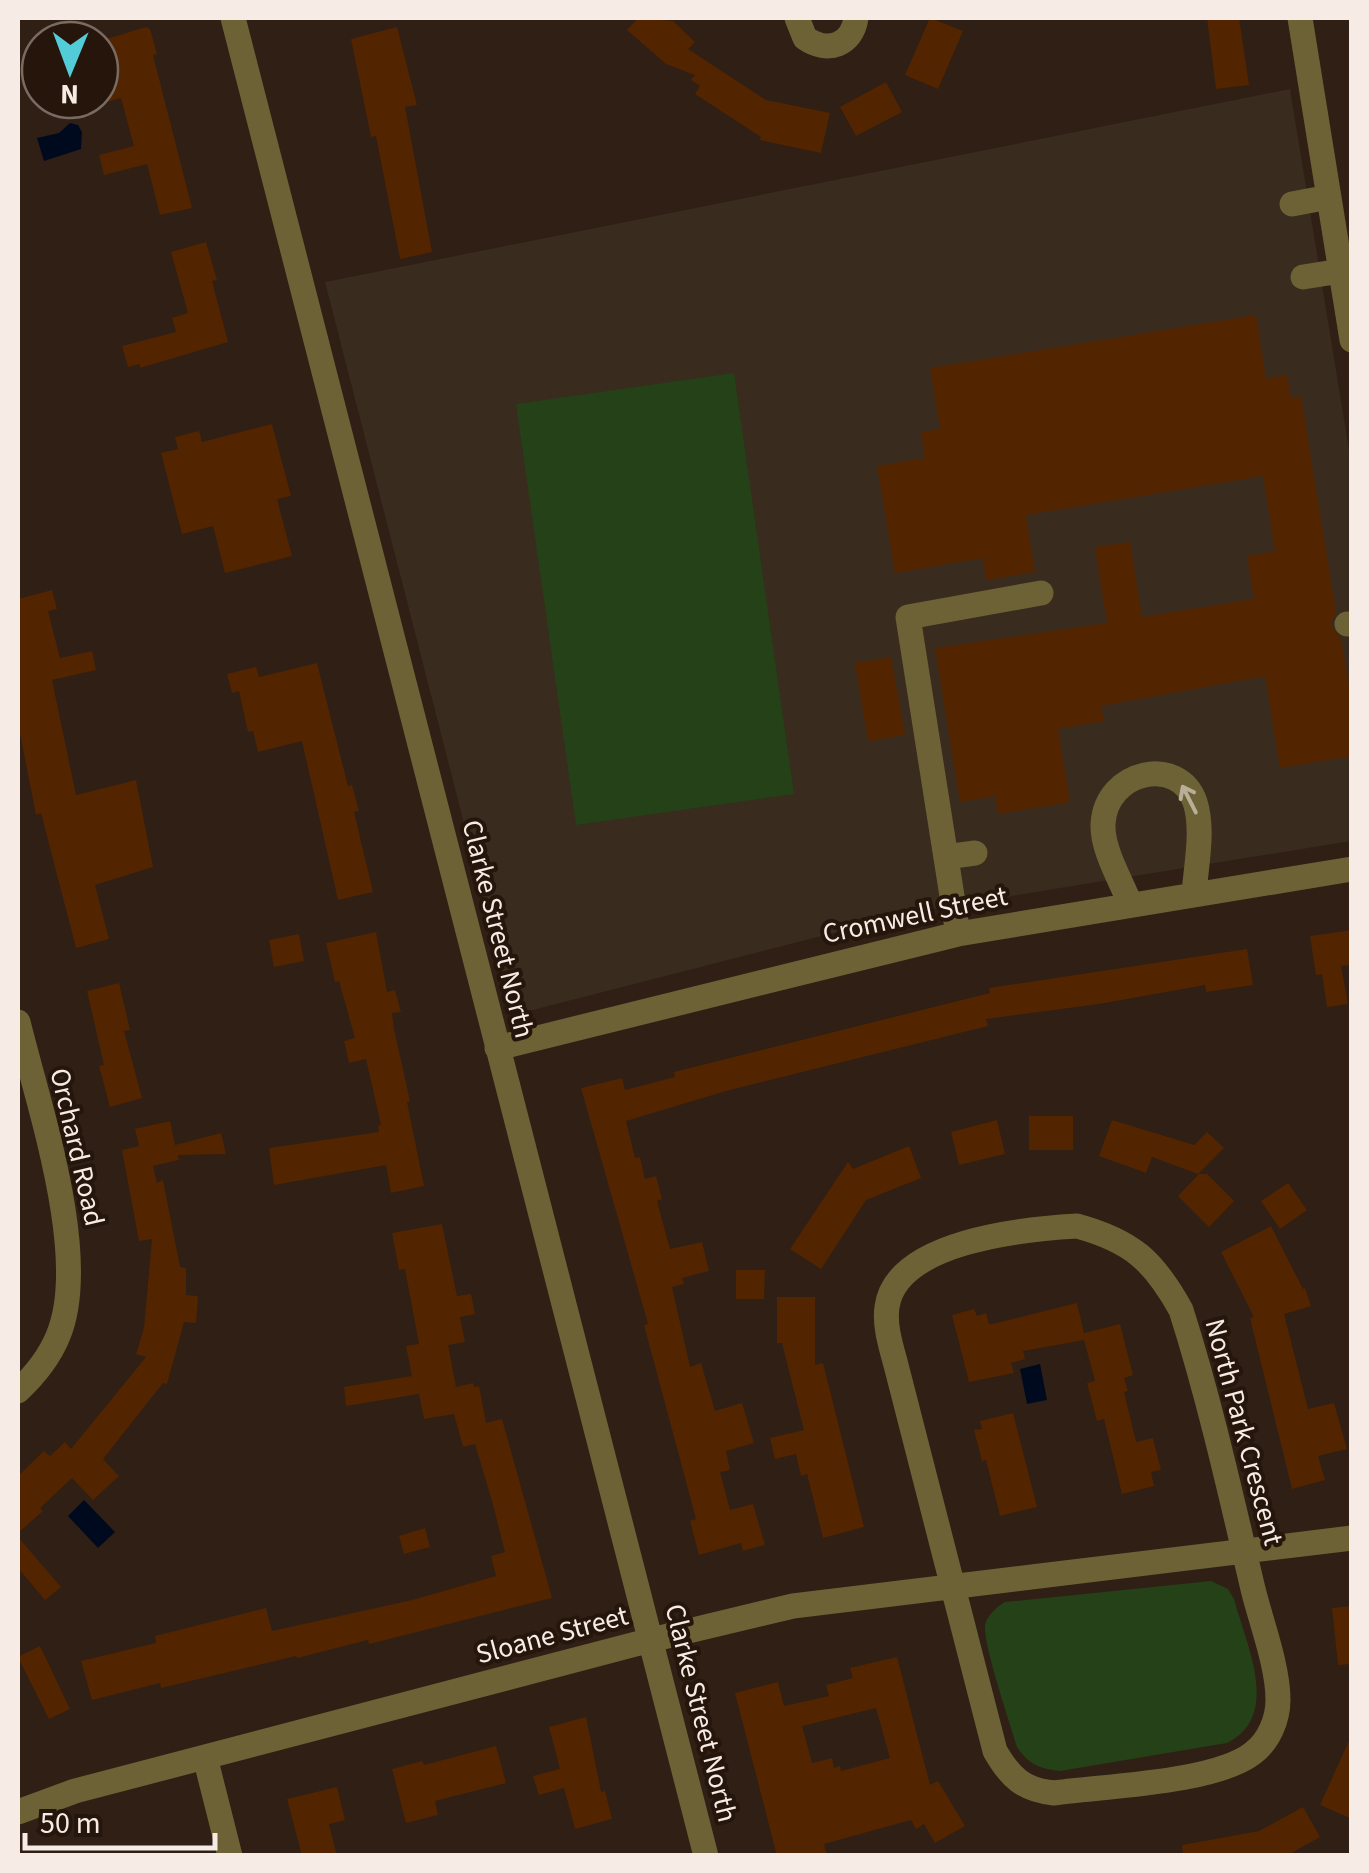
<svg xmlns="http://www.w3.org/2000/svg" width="1369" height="1873" viewBox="0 0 1369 1873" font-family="'Source Sans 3',sans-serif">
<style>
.education{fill:#392b1e}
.green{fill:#254118}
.water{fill:#000a1e}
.building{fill:#532400;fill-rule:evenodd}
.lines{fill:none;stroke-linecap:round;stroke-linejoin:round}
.minor{stroke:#6d6235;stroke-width:25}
.oneway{stroke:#b9ae96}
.labels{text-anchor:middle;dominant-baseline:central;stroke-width:8;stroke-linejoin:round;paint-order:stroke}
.street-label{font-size:28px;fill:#f7ece5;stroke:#25150b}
</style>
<rect width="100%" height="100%" fill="#2f1f14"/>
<path class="education" d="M1290,89L1351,462V841L919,911L529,1011L514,1004L508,995L325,282Z"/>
<path class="green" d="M734,373L794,794L576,825L516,404Z
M1211,1581L1228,1589L1234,1599C1246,1644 1282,1716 1227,1743L1060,1771C1040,1769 1028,1764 1017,1747C1010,1723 983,1645 985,1625C987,1615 997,1607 1005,1602Z"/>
<path class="water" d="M70,123L78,125L82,132L81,149L44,161L37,138L59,133Z
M1040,1364L1047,1400L1027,1404L1020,1369Z
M84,1500L115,1532L98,1548L68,1516Z"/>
<path class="building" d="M638,18L673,21L695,42L688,49L766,100L830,113L821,153L760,140L761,137L695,94L700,86L691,80L695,75L666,64L627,30Z
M930,18L963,31L938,89L905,75Z
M1207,18H1239L1249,85L1216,89Z
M146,27L150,29L157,54L153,55L192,208L160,215L147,164L104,175L99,155L134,146L121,98L100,104V78L106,77L100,41Z
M397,27L417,105L405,107L432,252L400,259L376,136L371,137L351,39Z
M886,82L902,112L856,136L840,107Z
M206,242L217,280L212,281L228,342L140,368V364L128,367L122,346L176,332L172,318L188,313L171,252Z
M1256,315L1266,379L1287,375L1291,398L1301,396L1336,612L1331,625L1341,639L1352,703V756L1280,768L1265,676L1101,706L1104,721L1058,729L1070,802L998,814L995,796L960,802L935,648L1107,623L1095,547L1130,542L1142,617L1254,599L1247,556L1275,551L1263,476L1026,515L1035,572L986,580L983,558L895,573L877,466L925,458L921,432L940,429L930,368Z
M272,424L291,496L277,499L292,556L225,573L213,526L182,534L161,453L178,449L175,437L199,431L202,442Z
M52,590L57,609L48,611L60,658L92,651L96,670L52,680L76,795L136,780L153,867L95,885L109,939L76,948L41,813L36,815L18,723V599Z
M891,657L905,735L868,741L855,663Z
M317,663L348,786L352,785L359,811L354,812L373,892L338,900L302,741L258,752L253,731L248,732L239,691L232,693L227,674L256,667L259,677Z
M1352,930V965L1341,966L1348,1004L1327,1007L1322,974L1316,975L1310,936Z
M376,932L387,992L395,990L401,1012L392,1013L394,1029L410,1101L407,1102L424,1186L391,1193L386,1165L274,1185L269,1148L379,1132L378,1126L381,1125L366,1059L349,1063L344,1041L355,1038L339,981L335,982L326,943Z
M299,934L304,961L274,967L269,940Z
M1247,949L1253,985L1206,992L1205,985L1099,1004L986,1019L988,1026L726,1091L626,1121L635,1158L640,1157L645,1179L656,1176L662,1199L657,1201L670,1249L702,1242L709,1271L682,1278L684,1284L672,1287L690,1367L701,1363L715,1411L742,1403L754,1443L726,1451L730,1470L720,1472L730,1510L753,1504L765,1545L743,1551L741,1543L699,1555L690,1521L696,1519L644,1325L648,1324L581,1088L622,1078L625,1090L675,1077L674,1072L990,993L989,988Z
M119,983L130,1030L124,1031L142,1098L110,1107L99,1066L104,1065L87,991Z
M1029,1116H1073V1150H1029Z
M997,1120L1005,1154L959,1165L951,1132Z
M1112,1120L1194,1145L1207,1132L1224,1148L1198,1174L1152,1157L1146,1173L1099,1156Z
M170,1121L175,1145L221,1133L226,1154L178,1155L179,1160L153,1166L157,1183L163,1180L180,1267L186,1268V1295L198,1296L196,1323L184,1322L167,1384L163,1383L103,1459L119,1476L93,1500L72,1478L40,1508L43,1511L18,1533V1476L44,1451L50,1456L65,1442L71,1449L146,1357L136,1354L144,1328L152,1239L139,1241L122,1150L139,1146L135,1129Z
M909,1146L921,1178L866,1200L821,1269L790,1249L848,1162L853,1169Z
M1199,1174H1207L1234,1201L1209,1227L1178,1196Z
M1288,1183L1307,1210L1280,1229L1261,1201Z
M442,1224L457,1296L471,1294L475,1314L460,1317L465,1342L448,1345L456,1387L473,1383L474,1387L479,1386L486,1423L502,1419L552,1598L369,1644L368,1640L297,1658L296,1656L161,1688L160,1683L92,1700L81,1661L156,1643L155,1636L266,1608L272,1631L412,1600L496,1576L491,1556L505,1552L492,1501L475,1444L463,1447L454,1414L424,1419L419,1394L346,1406L344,1387L412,1376L406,1346L419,1344L405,1269L399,1270L392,1233Z
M1271,1226L1303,1289L1305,1288L1311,1306L1284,1314L1308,1409L1334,1403L1347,1449L1318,1456L1325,1480L1292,1489L1250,1318L1254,1317L1221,1252Z
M736,1270H765L764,1299H736Z
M777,1297H815V1365L823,1363L864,1527L823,1538L807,1474L801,1476L796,1454L775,1459L770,1438L804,1430L782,1343H777Z
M1077,1303L1084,1333L1120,1324L1133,1375L1124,1378L1128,1391L1124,1392L1136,1442L1153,1438L1161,1470L1151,1472L1154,1486L1122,1494L1104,1419L1097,1421L1087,1383L1095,1381L1084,1340L1023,1351L1025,1359L1011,1363L1014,1373L969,1382L952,1315L974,1309L977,1316L986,1313L989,1324H993Z
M1013,1413L1037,1507L1000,1516L986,1460L982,1461L974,1430L982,1429L980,1421Z
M425,1528L430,1547L404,1554L399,1536Z
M18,1537L61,1587L45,1600L18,1568Z
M1352,1606V1664L1338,1665L1332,1608Z
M40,1646L70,1709L49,1719L18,1657Z
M897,1657L930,1785L938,1781L965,1826L935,1843L924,1824L916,1829L911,1820L824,1844L827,1856H777L735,1693L778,1682L784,1706L829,1696L826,1685L853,1678L850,1668ZM876,1708L890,1758L841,1771L840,1766L834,1768L832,1758L812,1763L802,1726Z
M586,1717L601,1792L605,1791L612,1819L575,1829L564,1788L539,1795L533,1776L560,1769L549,1727Z
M1352,1734V1819L1320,1805Z
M496,1746L506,1783L435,1801L438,1815L406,1823L392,1769L422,1761L424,1765Z
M337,1787L345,1820L329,1824L337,1856H302L287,1799Z
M1303,1807L1320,1837L1286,1856H1183L1182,1845L1259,1831Z"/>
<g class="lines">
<path class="minor" d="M233,18L706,1856
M797,18L805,38C828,54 852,45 856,18
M1300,18L1352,340
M1292,204L1329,197
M1303,277L1341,271
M1347,624H1352
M946,857L975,853
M1130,904C1121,880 1102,850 1103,824C1106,770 1179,755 1195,802C1204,830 1196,865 1194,894
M958,934L908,617L1041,593
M18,1022C38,1104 91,1258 58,1336C49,1358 34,1376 18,1391
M497,1048L958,934L1352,869
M1077,1226C1132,1241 1154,1261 1181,1310C1210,1401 1231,1496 1253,1589C1261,1622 1278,1666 1278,1700C1278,1719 1269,1741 1253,1753C1215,1783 1104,1786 1054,1793C1023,1790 1010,1777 995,1751L897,1369C892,1349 884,1327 887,1307C896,1241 1024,1229 1077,1226Z
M205,1757L230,1856
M18,1812L75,1791L651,1640L793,1606L1352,1538"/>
</g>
<defs><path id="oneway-shaft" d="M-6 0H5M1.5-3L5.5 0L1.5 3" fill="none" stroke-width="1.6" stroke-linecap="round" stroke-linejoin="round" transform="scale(2.5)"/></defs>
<use class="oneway" href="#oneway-shaft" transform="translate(1189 799) rotate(-117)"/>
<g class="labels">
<g class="street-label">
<text transform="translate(915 915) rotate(-12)">Cromwell Street</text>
<text transform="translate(498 929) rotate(76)">Clarke Street North</text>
<text transform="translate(77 1147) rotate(77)">Orchard Road</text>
<text transform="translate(1244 1432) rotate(75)">North Park Crescent</text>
<text transform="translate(552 1635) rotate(-15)">Sloane Street</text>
<text transform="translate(701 1713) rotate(76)">Clarke Street North</text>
</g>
</g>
<rect width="1369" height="1873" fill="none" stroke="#f7ece5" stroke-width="40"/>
<g transform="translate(70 70) rotate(181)"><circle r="48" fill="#25150b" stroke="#796b62" stroke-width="2.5"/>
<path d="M0-8L18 38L0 25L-18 38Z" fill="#52ccd6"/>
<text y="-15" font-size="28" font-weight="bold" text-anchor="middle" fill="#f7ece5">N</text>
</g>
<path d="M25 1833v15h190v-15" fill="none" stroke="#f7ece5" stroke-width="5"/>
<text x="40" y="1833" font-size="30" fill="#f7ece5" stroke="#25150b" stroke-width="8" paint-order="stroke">50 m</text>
</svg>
